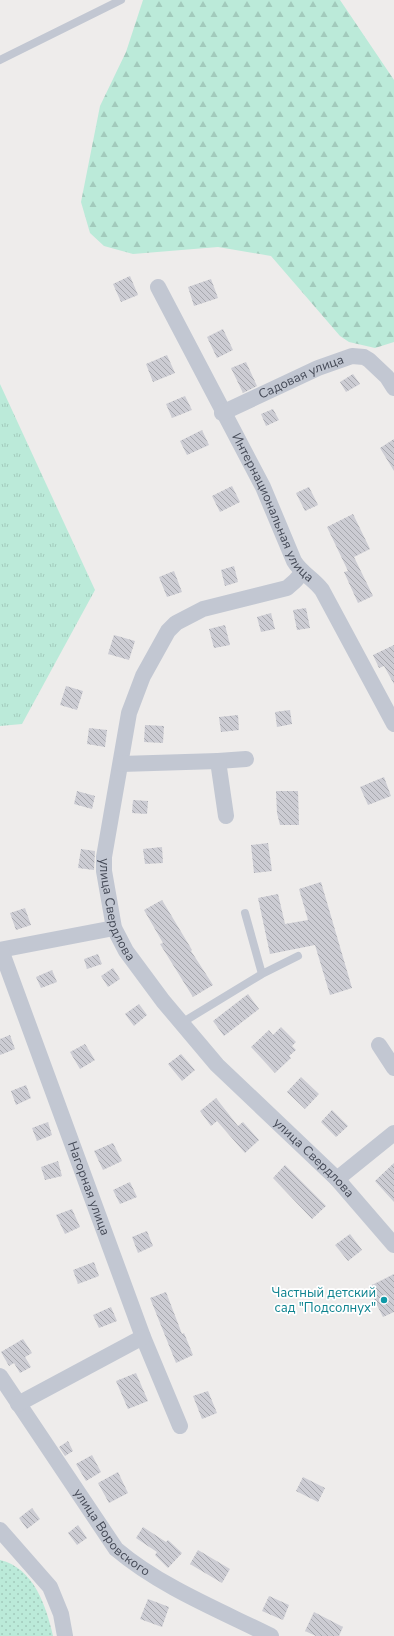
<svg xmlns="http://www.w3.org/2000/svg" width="394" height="1636" viewBox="0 0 394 1636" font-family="'Nunito Sans',sans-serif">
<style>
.grass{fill:url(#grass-dots)}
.forest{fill:url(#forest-firs)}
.park{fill:url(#park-tufts)}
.building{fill:url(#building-back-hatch)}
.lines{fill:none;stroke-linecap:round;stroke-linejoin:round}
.lane{stroke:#c2c7d2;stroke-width:8}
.street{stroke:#c2c7d2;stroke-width:16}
.culture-dot{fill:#0f9aa8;stroke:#fff;stroke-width:1.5}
.labels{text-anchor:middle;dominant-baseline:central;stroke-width:3.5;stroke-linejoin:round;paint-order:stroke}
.street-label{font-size:13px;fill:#454a57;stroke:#fff}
.culture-label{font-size:13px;fill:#0d838f;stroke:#fff;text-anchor:end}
</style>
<defs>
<pattern id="grass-dots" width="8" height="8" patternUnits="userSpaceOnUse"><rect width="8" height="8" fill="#bbead9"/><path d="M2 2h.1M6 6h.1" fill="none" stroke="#a2cabc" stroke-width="1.8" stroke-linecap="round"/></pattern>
<pattern id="forest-firs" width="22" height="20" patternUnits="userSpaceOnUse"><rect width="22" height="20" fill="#bbead9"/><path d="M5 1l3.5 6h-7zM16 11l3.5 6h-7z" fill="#a2cabc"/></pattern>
<pattern id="park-tufts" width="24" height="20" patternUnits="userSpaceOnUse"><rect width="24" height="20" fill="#bbead9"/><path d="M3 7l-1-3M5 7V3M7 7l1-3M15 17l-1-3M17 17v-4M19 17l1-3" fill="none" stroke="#a2cabc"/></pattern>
<pattern id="building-back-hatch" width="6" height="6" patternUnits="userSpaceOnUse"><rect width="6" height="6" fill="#ccccd3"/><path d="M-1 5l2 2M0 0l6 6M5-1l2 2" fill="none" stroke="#a7a8ae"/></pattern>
</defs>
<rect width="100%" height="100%" fill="#eeeceb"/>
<path class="grass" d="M0,1560C34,1568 46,1606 53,1636H0Z"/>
<path class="forest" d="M143,0H340L394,80V342L375,348L349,342L340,336L271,256L218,247L133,254L104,246L90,233L81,202L100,106L126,52Z"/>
<path class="park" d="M0,384L95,590L22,724L0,726Z"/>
<path class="building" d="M130,276L138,295L121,302L113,284Z
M211,279L218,298L194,306L188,287Z
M223,329L233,350L217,358L207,337Z
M167,355L175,373L153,382L146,364Z
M246,362L257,386L243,393L231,368Z
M353,374L360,384L346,392L340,382Z
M185,396L192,410L172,418L166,404Z
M273,409L279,420L266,426L261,414Z
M202,430L209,445L187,455L180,441Z
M394,439V471L380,448Z
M232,486L240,502L220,512L212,496Z
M309,487L318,505L305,511L296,493Z
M353,514L370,549L354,557L373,596L358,603L344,572L348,571L327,527Z
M234,566L238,582L225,586L221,570Z
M174,571L182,592L167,597L159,577Z
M306,608L310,628L297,630L293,610Z
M271,613L275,629L261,632L257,617Z
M225,625L230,645L214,648L209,629Z
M114,635L135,641L129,660L108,654Z
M394,645V684L384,666L379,668L373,655Z
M66,686L83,691L77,710L60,705Z
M290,710L292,724L277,727L275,712Z
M238,715L239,730L221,732L219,717Z
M145,725L164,726L163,743L144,742Z
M89,728L107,730L105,747L87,744Z
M384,777L391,796L368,805L360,787Z
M77,791L95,796L92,809L74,804Z
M276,791H298L299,825H280L277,813Z
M133,800L148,801L147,814L132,813Z
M268,843L272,871L254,873L251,845Z
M162,847L163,863L145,864L143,849Z
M81,849L95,851L94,870L78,868Z
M321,882L352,988L330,995L315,945L270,954L258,898L278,894L285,924L308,920L299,889Z
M162,900L192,950L191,951L213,985L193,997L160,944L163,943L144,910Z
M25,908L31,925L16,930L10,913Z
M98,954L102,964L87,969L84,959Z
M113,968L120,979L108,987L101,976Z
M52,970L57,982L41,988L36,977Z
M248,994L259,1009L224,1036L213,1021Z
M139,1004L147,1015L134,1026L125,1014Z
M281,1027L296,1042L292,1046L296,1050L289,1056L291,1058L275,1073L251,1047L269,1030L273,1035Z
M10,1035L15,1049L0,1055V1039Z
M85,1044L95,1060L80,1069L70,1052Z
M181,1054L195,1070L182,1081L168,1064Z
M301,1077L319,1094L305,1109L287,1092Z
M26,1085L31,1098L16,1105L11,1091Z
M216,1098L238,1126L243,1122L259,1140L245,1153L217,1121L211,1126L200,1111Z
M332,1110L348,1126L336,1137L321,1122Z
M48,1122L52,1135L37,1141L32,1128Z
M113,1143L122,1161L103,1170L94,1151Z
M58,1161L62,1176L45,1180L41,1167Z
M394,1163V1202L375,1181Z
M285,1165L326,1206L312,1219L273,1178Z
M130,1182L137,1197L120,1204L113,1190Z
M72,1209L80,1227L65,1234L56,1215Z
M147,1231L153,1246L138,1253L132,1237Z
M350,1234L362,1250L348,1261L335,1245Z
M94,1262L99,1276L78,1284L73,1270Z
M394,1274V1312L383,1317L368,1287Z
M166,1292L182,1334L184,1333L193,1355L176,1363L150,1298Z
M111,1307L117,1321L99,1328L93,1315Z
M23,1339L32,1353L25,1357L31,1367L20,1373L14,1363L9,1366L1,1352Z
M136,1373L148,1401L128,1409L116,1381Z
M208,1391L217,1413L202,1419L193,1396Z
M68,1441L73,1451L65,1456L59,1447Z
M92,1455L101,1472L86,1481L76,1464Z
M118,1472L128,1493L109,1503L98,1483Z
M303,1477L325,1488L318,1502L296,1491Z
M32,1508L40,1519L27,1529L19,1518Z
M78,1525L87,1538L77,1545L68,1533Z
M143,1527L166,1542L168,1540L182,1553L168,1568L155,1555L157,1552L136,1538Z
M198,1550L230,1569L222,1583L190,1564Z
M269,1596L289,1605L283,1620L262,1611Z
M148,1599L169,1607L162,1627L140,1619Z
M314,1612L343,1627L339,1636H316L305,1631Z"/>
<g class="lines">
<path class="lane" d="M0,60L121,0
M245,913L262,974
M183,1022L262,974L298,956"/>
<g class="street">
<path id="s1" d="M158,287L263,487L294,561C301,573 314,579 322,590L394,724"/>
<path id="s2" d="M222,413L318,368L352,356L364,357L369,360L387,377L394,388"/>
<path id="s3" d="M303,572L295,581L287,588L203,609L176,623L168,631L143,676L129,713L104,857V871L114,928L126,951L163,1001L217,1065L337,1179L394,1245"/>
<path d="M218,761L246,759"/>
<path d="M121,764L218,761L226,816"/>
<path d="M0,950L114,928"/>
<path id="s4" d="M1,950L143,1337L180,1426"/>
<path d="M379,1045L394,1068"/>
<path d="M337,1179L394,1133"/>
<path id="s5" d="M0,1376L116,1549C161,1587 219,1610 271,1636"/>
<path d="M18,1404L143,1337"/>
<path d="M0,1530L50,1587L61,1614L65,1636"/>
</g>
</g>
<circle class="culture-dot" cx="384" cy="1300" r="4"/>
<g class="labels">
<g class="street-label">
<text stroke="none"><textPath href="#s2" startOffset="87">Садовая улица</textPath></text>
<text stroke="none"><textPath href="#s1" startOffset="249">Интернациональная улица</textPath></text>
<text stroke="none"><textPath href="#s3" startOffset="443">улица Свердлова</textPath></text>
<text stroke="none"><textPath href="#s3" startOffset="766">улица Свердлова</textPath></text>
<text stroke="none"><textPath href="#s4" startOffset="254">Нагорная улица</textPath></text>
<text stroke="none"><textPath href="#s5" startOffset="193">улица Воровского</textPath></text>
</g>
<g class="culture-label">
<text x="376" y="1293">Частный детский<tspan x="376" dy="15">сад "Подсолнух"</tspan></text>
</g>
</g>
</svg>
